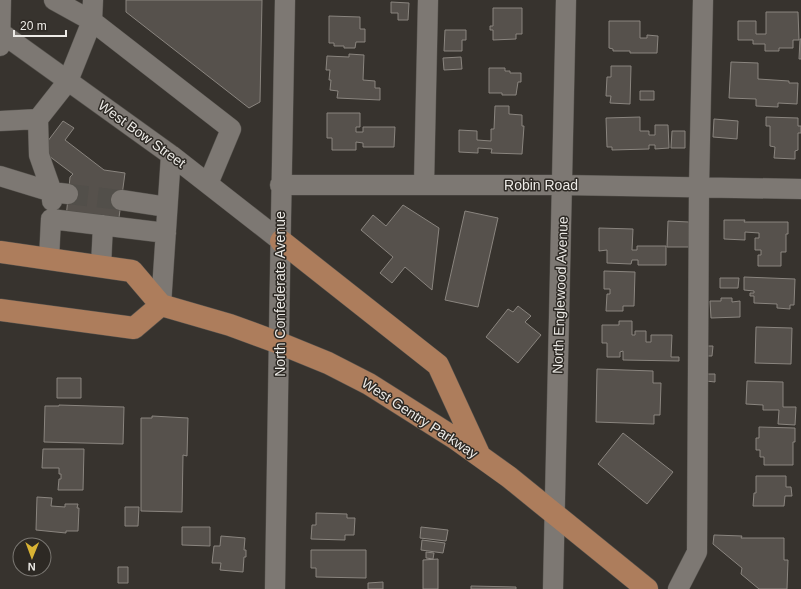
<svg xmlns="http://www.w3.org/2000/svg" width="801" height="589" viewBox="0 0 801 589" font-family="Helvetica,sans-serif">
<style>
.building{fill:#56514c;stroke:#8a857f}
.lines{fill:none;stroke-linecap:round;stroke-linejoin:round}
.minor-tunnel{stroke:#524f4a;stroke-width:20;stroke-dasharray:20 10;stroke-linecap:butt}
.minor-casing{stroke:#54514c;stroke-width:21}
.major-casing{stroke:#54514c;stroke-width:23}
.minor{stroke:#7d7873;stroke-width:20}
.major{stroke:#ad7d5c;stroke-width:22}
.labels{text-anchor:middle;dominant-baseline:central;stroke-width:3;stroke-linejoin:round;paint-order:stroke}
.street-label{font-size:14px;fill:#edebe7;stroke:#2d2924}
</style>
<rect width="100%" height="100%" fill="#37332e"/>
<path class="building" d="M126,0H262L260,102L249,108L126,12Z
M391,2L409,3L408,20H398V13H391Z
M493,8H522V34H516V39L493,40V30H490V26H493Z
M766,12H798L799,40H793V48H779V51H765V44H753V40H738V21H756V34H766Z
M329,16L360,17V29H365V42H356L355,48H344V46H334V43H329Z
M609,21H640V38H647V35L658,36L657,53H630V51H613V49L609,48Z
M445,30H466V40H462V51H444Z
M800,39H801V59H799Z
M349,54L364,55L363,80L375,81V88H380V100L337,98L338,91L330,90L331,80H329L330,70H326L327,56L349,57Z
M461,57L462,69L444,70L443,58Z
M731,62L758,63V79L789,81V83H798L797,104L778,103V107L756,106V99L729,98Z
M611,66H631L630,104L610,103L611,96H606L607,77H611Z
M489,68H505V71H510V73H521V82H518L516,95H502V93H489Z
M640,91H654V100H640Z
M495,106H509V114L522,115V126H524L522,154L491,153L492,149L478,148V153L459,152V130L477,131V140L491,141V129H494Z
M327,113H360V127H356V132H363V127H395L394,147H363V143L356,142V150H332V138H327Z
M640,117V131H649V135H655V125H668L669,148L655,149V145H649V149L612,150V147H607L606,118Z
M766,117L798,118V126H801V133H798V150L795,151V159L774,158L775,147L770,146V126H766Z
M714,119L738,121L737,139L713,137Z
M63,121L74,128L65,140L104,170L125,173L118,225L66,218L70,177L73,174L41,150Z
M672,131H685V148H671Z
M403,205L439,228L432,290L405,267L392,283L380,273L393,257L361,230L373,215L386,226Z
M465,211L498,218L478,307L445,300Z
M724,220H745L744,222H788V234H786V252H781V266H758V255H761V250H755V238H759V233L745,232V240L724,239Z
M668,221L689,222V247H667Z
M599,228L633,229L632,250H637V246H666V265H638V260H632L631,264L607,263V250L599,251Z
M604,271L635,272L634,306H623V311H606L607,294H610V289H604Z
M744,277L795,279L794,305H790V309L777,308V304L754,303V296H750V293H754V291L744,290Z
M720,278H739L738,288H720Z
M721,298H732V302L740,301V317L711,318L710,301H721Z
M518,306L531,316L525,322L541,335L518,363L486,337L508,309L513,312Z
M619,321H632V335H635V331H646V342H651V335H672L671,357H679V361L623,360V351L620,352V357H607V343H602V325H619Z
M756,327L792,328L791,364L755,363Z
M705,346H713L712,356H705Z
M597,369L653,371V383H661L660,415H654V424L596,422Z
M706,374H715V382L706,381Z
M57,378H81V398H57Z
M747,381L783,382V407H796L795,425L778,424L779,410H763V405L746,404Z
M59,405L124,407L123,444L44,442L45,406H59Z
M152,416L188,418L187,456L183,455L182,512L141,511V418H152Z
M759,427L795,428V442H793V465H764V457H760V450H756V438H759Z
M623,433L673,472L647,504L598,464Z
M43,449H84L83,490H58L59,479H61V474H59V468H42Z
M756,476H786V487H791L792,496H785L784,506H753L754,493H756Z
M37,497L52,498L51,506L65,507V504H78L77,508H79L78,531H66V533L36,530Z
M125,507H139L138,526H125Z
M316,513L347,514V518H355L354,535H345V540L311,539L312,525H316Z
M182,527H210V546L182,545Z
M421,527L448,530L446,541L420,538Z
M714,535L742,536L741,538H784V560H788L787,589H759L741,574L742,568L713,544Z
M221,536L245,538L244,550H246V557H244L243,572L220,570L221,563H212L214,546H220Z
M422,540L445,543L443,553L421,550Z
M311,550H366V578L316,577V568H311Z
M426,552L434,553L433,559L426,558Z
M438,559V589H423V560Z
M118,567H128V583H118Z
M383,582V589H368V583Z
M471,586L516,587V589H471Z"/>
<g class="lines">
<path class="minor-tunnel" d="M68,194L121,200"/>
<g class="minor-casing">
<path id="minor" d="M54,0L92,21L68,81L38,119L39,155L52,192L68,194
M93,0L92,21L231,129L208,184
M0,32L171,155L281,241
M0,46L1,0
M0,121L38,119
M0,176L52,192V201
M280,185H563L801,189
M424,185L428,0
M121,200L167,207
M49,259L51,219L166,233
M101,266L103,225
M161,305L171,155
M275,589C279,393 280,196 285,0
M553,589L566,0
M678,589L697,552L699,187L703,0"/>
</g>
<g class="major-casing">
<path id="major" d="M281,241L438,365L479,454
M0,252L132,271L161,305L230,325L279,343L328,363L369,384L456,439L509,477L647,589
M0,310L134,328L161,305"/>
</g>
<use href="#minor" class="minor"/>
<use href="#major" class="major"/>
</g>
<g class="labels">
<g class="street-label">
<text transform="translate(142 134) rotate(36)">West Bow Street</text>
<text x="541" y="185">Robin Road</text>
<text transform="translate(280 294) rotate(-90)">North Confederate Avenue</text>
<text transform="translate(560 295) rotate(-88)">North Englewood Avenue</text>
<text transform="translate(420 418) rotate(33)">West Gentry Parkway</text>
</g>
</g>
<g transform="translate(32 557) rotate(181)"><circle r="19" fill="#2d2924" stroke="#7a7772"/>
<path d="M0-3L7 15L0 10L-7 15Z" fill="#d9b334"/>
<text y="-6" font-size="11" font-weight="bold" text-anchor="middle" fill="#edebe7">N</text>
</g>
<path d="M14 30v6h52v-6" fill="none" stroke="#edebe7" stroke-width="2"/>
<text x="20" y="30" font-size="12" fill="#edebe7" stroke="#2d2924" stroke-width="3" paint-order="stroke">20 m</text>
</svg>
